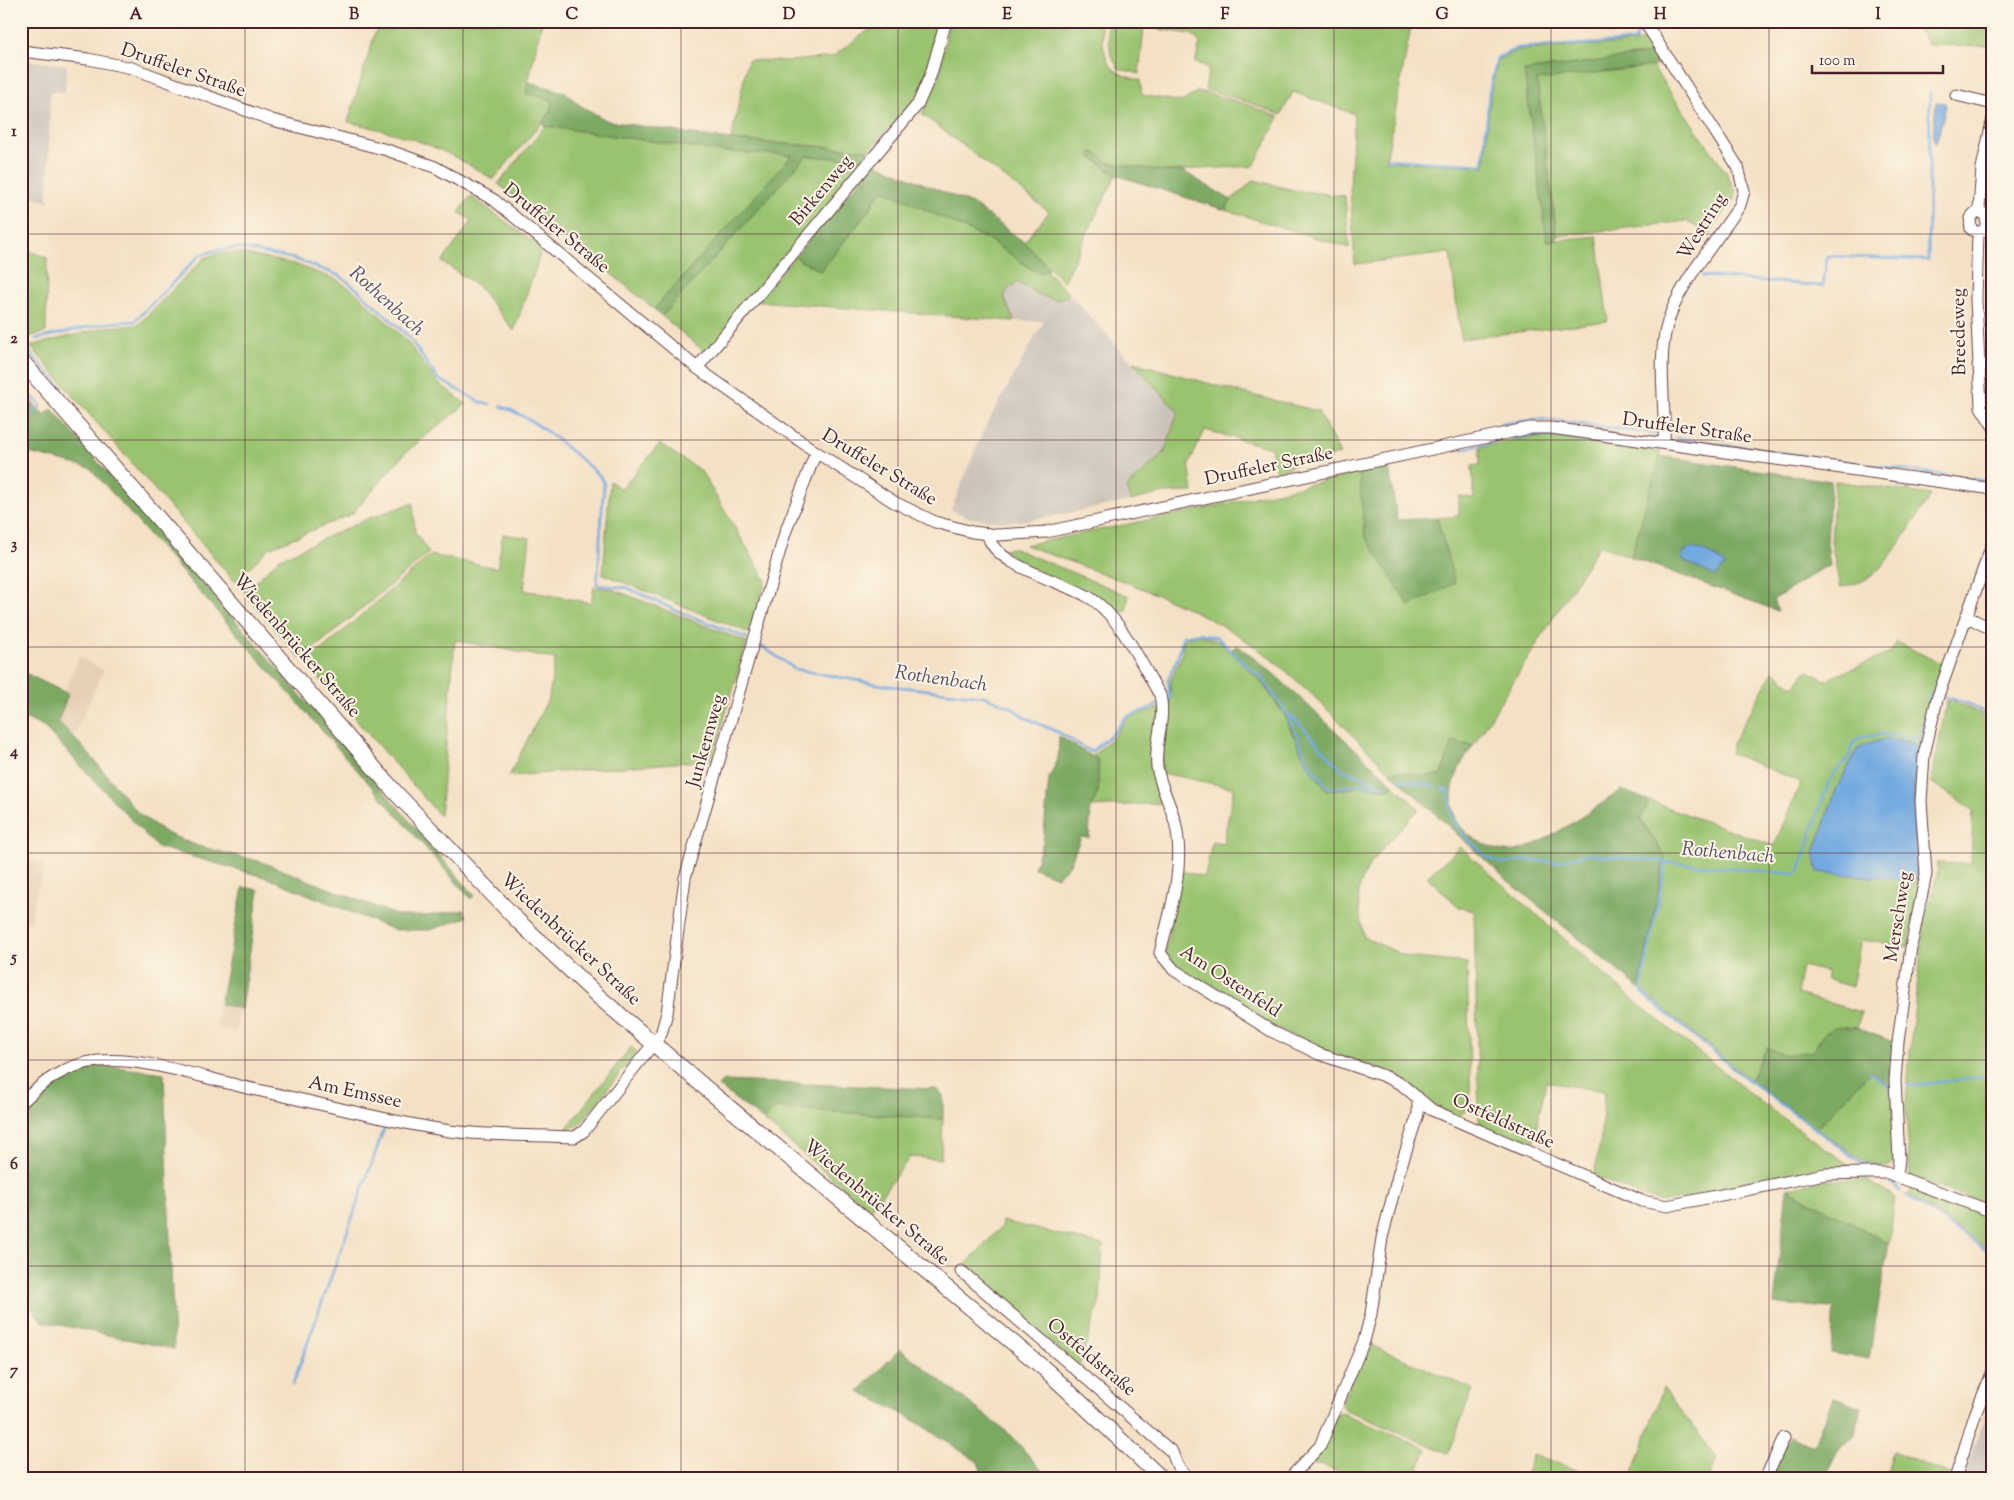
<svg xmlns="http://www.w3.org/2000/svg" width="2014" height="1500" viewBox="0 0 2014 1500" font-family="'Sorts Mill Goudy',serif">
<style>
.built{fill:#e6d0b5}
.industrial{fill:#ccc2b9}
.green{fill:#9ac36f;stroke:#72714d;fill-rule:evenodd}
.forest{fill:#7ba962;stroke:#626446;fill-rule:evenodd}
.water{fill:#72a9e0;stroke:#5e6486}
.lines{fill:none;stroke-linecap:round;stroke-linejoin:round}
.stream{stroke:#72a9e0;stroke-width:2.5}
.minor-casing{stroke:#643c42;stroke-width:13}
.major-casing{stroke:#643c42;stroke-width:17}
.minor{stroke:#fff;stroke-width:11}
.major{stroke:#fff;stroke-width:15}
.grid{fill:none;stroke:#4a1f2b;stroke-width:1;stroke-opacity:0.55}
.labels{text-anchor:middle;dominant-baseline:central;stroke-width:4;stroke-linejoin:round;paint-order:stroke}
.street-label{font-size:19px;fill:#4a1f2b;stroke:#fcf5e5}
.water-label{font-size:20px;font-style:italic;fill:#584f6a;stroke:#fcf5e5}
.neatline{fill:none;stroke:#4a1f2b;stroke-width:2}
.grid-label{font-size:16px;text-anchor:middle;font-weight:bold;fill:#4a1f2b}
</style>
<rect width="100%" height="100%" fill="#fcf5e5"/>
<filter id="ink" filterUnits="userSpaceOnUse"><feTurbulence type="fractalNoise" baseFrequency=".02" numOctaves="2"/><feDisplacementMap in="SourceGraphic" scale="10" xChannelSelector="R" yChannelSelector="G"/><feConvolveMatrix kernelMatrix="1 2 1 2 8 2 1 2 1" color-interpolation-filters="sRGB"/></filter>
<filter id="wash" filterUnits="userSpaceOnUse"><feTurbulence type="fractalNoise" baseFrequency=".0096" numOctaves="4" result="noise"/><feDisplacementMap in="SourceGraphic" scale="20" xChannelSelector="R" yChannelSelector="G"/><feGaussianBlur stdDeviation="1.12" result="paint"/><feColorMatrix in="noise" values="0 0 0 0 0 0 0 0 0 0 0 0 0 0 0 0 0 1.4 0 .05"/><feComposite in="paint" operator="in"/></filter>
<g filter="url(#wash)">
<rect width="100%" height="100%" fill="#f4e1c5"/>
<path class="built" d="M79,657L104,670L73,737L58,721L68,694L64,692Z
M21,859L46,864L34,900L31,921L21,919Z
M220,1004L241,1009L236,1032L215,1028Z"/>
<path class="industrial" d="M21,60L67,65L65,92L50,91L48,202L21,192Z
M1017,282L1042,296L1059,300L1069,294L1178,412L1164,453L1127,487L1130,501L1032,520L1002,522L970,518L951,510L983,431L1044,321H1014L1004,297L1008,289Z
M1993,1393V1479H1963L1984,1417Z"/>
<path class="green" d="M394,21H542L526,92L553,101L549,114L493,180C443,146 406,135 348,122L375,33L380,25Z
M881,21H943L928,71L915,102L869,150L731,140L748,60L790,61L832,57Z
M949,21H1100C1106,55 1101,72 1140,80L1142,95L1182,102L1198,91L1240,102L1279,117L1254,166L1164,171L1109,163L1092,152L1091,157L1116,175L1063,282L1024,242L1049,212L922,114L939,76Z
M1106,21H1412L1386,161L1485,166L1490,94L1498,60L1518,50L1634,43L1648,38L1658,53L1524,71L1548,241L1597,236L1608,321L1461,339L1450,253L1355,264L1350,186L1354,114L1293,92L1281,115L1240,99L1205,90L1209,67L1195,63L1200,43L1191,34L1144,27L1139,74L1118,68L1111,55Z
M1913,21H1993V46L1928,45Z
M1652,66L1726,172L1737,194L1709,236L1687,221L1557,236L1537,79Z
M545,126L726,152L793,155L654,309L557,229L498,184Z
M806,156L866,160L706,353L662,316Z
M1254,180L1292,190L1345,196L1349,248L1225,210L1231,200Z
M882,189L989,240L1036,272L1046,270L1069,294L1059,300L1042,296L1017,282L1008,289L1004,297L1014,321L757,301L795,256L799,260L821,271L869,210Z
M471,196L540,247V255L514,331L477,285L442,262L472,221L459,212Z
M21,248L47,258L46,332L25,338L21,333Z
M218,253H239L294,264L337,280L355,292L406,340L437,382L466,404L406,452L352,514L269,548L235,582L30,346L107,327L138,325L204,258Z
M1133,362L1239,392L1318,411L1340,454L1298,463L1276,473L1271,448L1205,430L1189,464L1193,492L1164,493L1130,501L1127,487L1164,453L1178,412Z
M1551,437L1661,452L1631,557L1599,545L1473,746L1453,742L1441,775L1427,776L1394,771L1390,772C1344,728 1300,677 1247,641C1180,597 1100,574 1025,545L1198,510L1359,473L1365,536L1454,583L1437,518L1459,516V496L1474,498L1472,466L1480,465V447L1523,438Z
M660,444L701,471L766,580L750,633L603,574L610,481L621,489Z
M1835,481L1931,495C1916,517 1889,566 1867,579C1859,583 1849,585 1840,588L1831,541Z
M413,503L415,532L429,553L301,659L244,593L279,559L369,518Z
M503,534L530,538L524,590L591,603L594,587L612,589L747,642L712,760L509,776L549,697L555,659L455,640L440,816L306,663L431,555L497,568Z
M1013,548L1129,596L1126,611L1113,613L1021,563L1003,549Z
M1201,635L1222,643L1257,676L1284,714L1293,735L1332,791L1362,786L1388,789L1394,785L1419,809C1401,829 1367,860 1360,886C1356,903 1361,921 1364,937L1407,957L1467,963L1471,1109L1463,1112L1459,1118L1435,1106L1401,1077L1320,1049L1264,1022L1177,967L1165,952L1181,871L1205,877L1212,842L1223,844L1234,788L1162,773L1161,751L1167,708L1170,706L1171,679L1182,655L1183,641L1188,637Z
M1897,642L1944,665L1921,743L1923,875L1908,947L1861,940L1852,987L1826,979L1827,972L1802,966L1797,994L1861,1012L1857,1028C1830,1026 1827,1028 1813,1051L1785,1055L1767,1048L1750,1080L1639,988L1665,856L1640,818L1648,805L1647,800L1774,846L1801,782L1730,753L1732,744L1773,671L1794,687L1807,670L1825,680L1890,653ZM1859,747L1919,754L1914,770V802L1814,853L1836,790Z
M1947,700L1971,708L1993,720V1207L1910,1176L1906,1107L1911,1037L1925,921L1938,871L1936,863L1971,864L1973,810L1931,782Z
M1160,708L1164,803L1091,807L1098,792V760L1093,755L1114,736L1128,717Z
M1460,847L1637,1003L1761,1102L1856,1170L1664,1202L1644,1197L1594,1176L1602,1132L1604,1091L1546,1082L1532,1149L1481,1127L1479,1120L1474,911L1459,907L1427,877Z
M631,1047L637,1052L579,1125L565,1130Z
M1869,1073L1892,1089L1894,1163L1887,1167L1865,1162L1816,1129Z
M775,1108L943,1119L941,1159L910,1157L870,1210L764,1121Z
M1823,1180H1866L1895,1197L1889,1243L1787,1189Z
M1912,1187L1993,1216V1252L1909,1195Z
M1002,1221L1103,1245L1100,1300L1079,1366L962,1269L1001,1227Z
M1366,1343L1473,1389L1448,1453L1344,1409L1341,1405Z
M1663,1388L1717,1458L1708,1479H1631Z
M1342,1413L1427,1449L1414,1479H1350L1337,1471L1310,1462L1337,1414Z
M1893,1452L1953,1475L1951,1479H1885Z
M1533,1454L1599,1479H1524Z"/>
<path class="forest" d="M1658,53L1662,65L1537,80L1557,240L1547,241L1524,71Z
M529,82L564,92L581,106L608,121L731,140L869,150L866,160L806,156L662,316L654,309L792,155L726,152L545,126L542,123L549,114L553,101L526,93Z
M1092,151L1109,163L1164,171H1183L1231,200L1225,210L1116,175L1091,157Z
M875,163L974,205L1024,242L1049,268L1042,273L1036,272L989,240L882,189L869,210L821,271L799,260L795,256Z
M21,389L44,416L52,409L474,895L471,899L90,468L21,451Z
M1660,456L1831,481L1827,541L1830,566L1823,568L1773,600L1778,611L1631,557ZM1715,556L1725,566L1699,567L1684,561Z
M1389,467L1397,520L1437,518L1455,583L1409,606L1365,536L1359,473Z
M1237,645L1274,674L1394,785L1388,789L1362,786L1328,791L1307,764L1284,714L1265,686L1230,651Z
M21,671L68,694L58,721L89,754L138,813L166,833L198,846L262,862L399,916H426L464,910L467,917L431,930H394L268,878L157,847L45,728L21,716Z
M1059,736L1098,760V792L1091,807L1089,838L1081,837L1069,866L1057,877L1034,868L1043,842L1049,778L1058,759Z
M1453,741L1473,746C1449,778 1438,822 1482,843C1494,849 1505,854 1519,850C1545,844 1597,806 1622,790L1647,800L1648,805L1640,819L1665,856L1639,988L1507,880L1390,772L1394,771L1427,776L1441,775Z
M243,887L259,890L241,1009L220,1004Z
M1837,1026L1857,1028L1896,1043L1892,1087L1871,1071L1816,1129L1750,1080L1767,1048L1785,1055L1813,1051L1824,1033Z
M99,1065L164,1073L174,1349L41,1321L21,1293V1113L46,1088L71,1071Z
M723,1081L936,1089L943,1095V1119L775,1108L764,1121L718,1086Z
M1787,1189L1889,1243L1869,1359L1831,1353L1834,1308L1774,1304Z
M900,1349L1011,1435L1049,1479H984L978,1462L912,1419L859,1391Z
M1833,1398L1862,1407L1854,1437L1841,1447L1825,1479H1769L1790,1436L1813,1446Z"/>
<path class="water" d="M1936,102L1945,103L1946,106L1936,144L1933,140Z
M1692,548C1706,550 1715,556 1725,565L1716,576L1684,561L1681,557L1686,550Z
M1885,739L1910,742L1917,746C1920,759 1914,772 1914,785C1914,814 1917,842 1918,871L1914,881L1818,872L1814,853L1836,790L1859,747Z"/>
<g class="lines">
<path class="stream" d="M1387,159L1483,165L1489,92L1497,58L1518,48L1635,41L1638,31L1636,21
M1702,276L1823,286L1827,256L1928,260L1930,94
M36,339L107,323L135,321L200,255L217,250L239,248L295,259L340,276L357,289L408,336L438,379L480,402L490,404
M24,346L62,388
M21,384L41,406L21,421
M501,406C539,420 570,450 600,476L604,483L597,585L628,588L675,610L747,638
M1501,424L1541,419L1655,434
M1511,438C1554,431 1597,441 1640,447
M1675,438L1993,482
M1463,449L1496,441
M760,645L795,669L882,685L984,696L1011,707L1024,717L1062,734L1091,752L1113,733L1126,717L1158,705
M1946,697L1972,705L1993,717
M1168,703L1170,699L1168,679L1178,657L1183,636L1200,633L1218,638L1248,667L1260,675L1288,715L1308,763L1328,787L1332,789L1361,784L1386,785
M1289,715L1295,719L1342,770L1365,777L1376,784
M1399,779L1433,786
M1442,788L1449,791L1451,816L1460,831L1484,855L1500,863L1529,860L1557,862L1585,854L1795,874L1799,872L1824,795L1832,776L1848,758L1853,743L1861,737L1885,734L1919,739L1931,693
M1666,862L1641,989L1644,995L1748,1080L1863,1164L1880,1168
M1869,1072L1892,1088
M1908,1086L1993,1076
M1885,1178L1900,1191
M1906,1195L1993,1255
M293,1384L385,1126"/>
</g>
</g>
<g filter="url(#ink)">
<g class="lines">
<g class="minor-casing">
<path id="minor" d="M1644,21L1738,167L1744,191L1740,205C1718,240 1677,285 1667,325C1657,360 1666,406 1664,443
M21,51L88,59L132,68L272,120L387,150L435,167L494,200L697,368L816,452L894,502L935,522L972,532L998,535L1046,532L1530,428H1551L1993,489
M1956,95L1993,104
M1979,210L1982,168L1993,118
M1978,233L1976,299L1981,407L1993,426
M1978,233L1971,229C1969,219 1971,215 1979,210
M1978,233L1984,230L1987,223L1985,215L1979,210
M1978,365H1993
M697,368L918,104L931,74L946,21
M988,534C991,564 1062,582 1085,595C1118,611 1141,664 1160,695C1166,720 1154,743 1157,767C1160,786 1170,803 1175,822C1186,866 1170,911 1160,953L1174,970L1273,1032L1319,1054L1384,1076L1401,1084L1432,1110L1642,1201L1667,1206L1825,1174L1866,1173H1888L1993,1212
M1966,616L1993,630
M21,1103C43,1082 67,1063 99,1061C151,1057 210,1081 262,1091C323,1104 389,1122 450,1131C491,1136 534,1135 575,1137L584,1131L661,1034L667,1013L685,878L785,533L816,452
M1897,1176L1899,1159L1895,1080L1898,1042L1911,947L1926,874L1921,801L1924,755L1937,699L1993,542
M961,1271L1172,1452L1177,1465L1188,1479
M1289,1479L1320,1446L1364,1341L1371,1314L1382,1238L1399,1172L1418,1114V1100
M1765,1479L1784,1438
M1955,1479L1976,1412L1993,1371"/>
</g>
<g class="major-casing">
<path id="major" d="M21,360L395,792L518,921L599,997L708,1090L1047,1371L1162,1479"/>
</g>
<use href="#minor" class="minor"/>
<use href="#major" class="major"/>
</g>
</g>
<path class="grid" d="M245,21V1479M463,21V1479M681,21V1479M898,21V1479M1116,21V1479M1334,21V1479M1551,21V1479M1769,21V1479M21,234H1993M21,440H1993M21,647H1993M21,853H1993M21,1060H1993M21,1266H1993"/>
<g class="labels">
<g class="street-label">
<text transform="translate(183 71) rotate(19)">Druffeler Straße</text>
<text transform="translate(822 191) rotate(-50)">Birkenweg</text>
<text transform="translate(1703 227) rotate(-58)">Westring</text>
<text transform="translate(556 229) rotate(39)">Druffeler Straße</text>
<text transform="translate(1960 332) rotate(-91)">Breedeweg</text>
<text transform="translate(1687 429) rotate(8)">Druffeler Straße</text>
<text transform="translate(1269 467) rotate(-12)">Druffeler Straße</text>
<text transform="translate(879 468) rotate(31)">Druffeler Straße</text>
<text transform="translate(296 646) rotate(49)">Wiedenbrücker Straße</text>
<text transform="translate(707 741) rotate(-74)">Junkernweg</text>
<text transform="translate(1899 917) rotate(-81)">Merschweg</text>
<text transform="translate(570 940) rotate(43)">Wiedenbrücker Straße</text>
<text transform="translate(1230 982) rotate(33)">Am Ostenfeld</text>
<text transform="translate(355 1093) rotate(12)">Am Emssee</text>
<text transform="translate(1503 1122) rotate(24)">Ostfeldstraße</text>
<text transform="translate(876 1203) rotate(40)">Wiedenbrücker Straße</text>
<text transform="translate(1091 1358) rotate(40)">Ostfeldstraße</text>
</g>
<g class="water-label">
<text transform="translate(386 302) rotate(42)">Rothenbach</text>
<text transform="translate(941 680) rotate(8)">Rothenbach</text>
<text transform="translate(1728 854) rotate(5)">Rothenbach</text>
</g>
</g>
<rect width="2014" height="1500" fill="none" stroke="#fcf5e5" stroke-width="55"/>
<path d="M1812 65v8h131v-8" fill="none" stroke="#4a1f2b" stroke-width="2.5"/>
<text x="1819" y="65" font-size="15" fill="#4a1f2b" stroke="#fcf5e5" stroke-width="4" paint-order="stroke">100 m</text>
<rect x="28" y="28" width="1958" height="1444" class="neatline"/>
<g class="grid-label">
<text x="136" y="19">A</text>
<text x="354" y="19">B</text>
<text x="572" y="19">C</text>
<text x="789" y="19">D</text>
<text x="1007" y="19">E</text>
<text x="1225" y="19">F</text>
<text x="1442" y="19">G</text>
<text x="1660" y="19">H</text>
<text x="1878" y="19">I</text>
<text x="14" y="136">1</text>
<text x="14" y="343">2</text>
<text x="14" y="549">3</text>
<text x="14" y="756">4</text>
<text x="14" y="962">5</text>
<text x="14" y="1169">6</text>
<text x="14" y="1375">7</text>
</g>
</svg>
